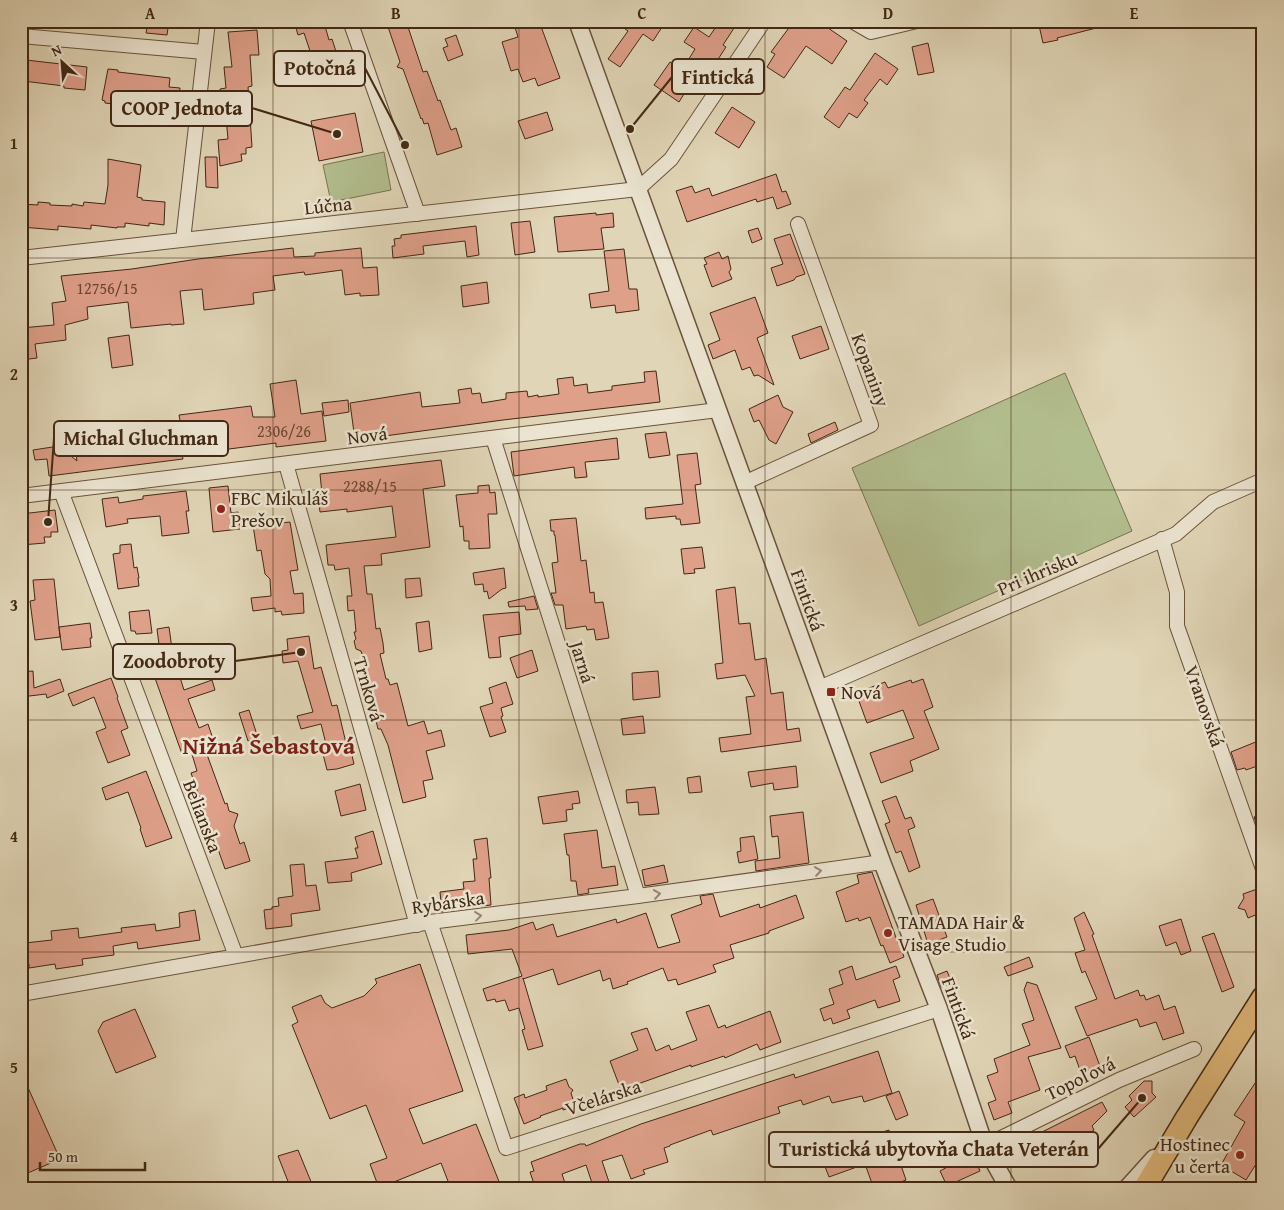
<svg xmlns="http://www.w3.org/2000/svg" width="1284" height="1210" viewBox="0 0 1284 1210" font-family="'Gentium Book Plus',serif">
<style>
.green{fill:#b2bd8e;stroke:#7a7251}
.building{fill:#dfa08a;stroke:#422814}
.lines{fill:none;stroke-linecap:round;stroke-linejoin:round}
.minor-casing{stroke:#6a533c;stroke-width:16}
.tertiary-casing{stroke:#6a533c;stroke-width:19}
.primary-casing{stroke:#422814;stroke-width:24}
.minor{stroke:#ebe4d0;stroke-width:14}
.tertiary{stroke:#ebe4d0;stroke-width:16}
.primary{stroke:#e0ba7b;stroke-width:21}
.oneway{stroke:#968672}
.grid{fill:none;stroke:#422814;stroke-width:1;stroke-opacity:0.55}
.poi-dot{fill:#8f2418;stroke:#ebe4d0;stroke-width:2}
.labels{text-anchor:middle;dominant-baseline:central;stroke-width:5;stroke-linejoin:round;paint-order:stroke}
.number-label{font-size:16px;fill:#694632}
.street-label{font-size:19px;fill:#422814;stroke:#ebe4d0}
.poi-label{font-size:19px;fill:#422814;stroke:#ebe4d0;text-anchor:start}
.district-label{font-size:24px;font-weight:bold;fill:#7a1f14;stroke:#ebe4d0}
.leader{fill:none;stroke:#422814;stroke-width:2}
.callout-dot{fill:#422814;stroke:#ebe4d0;stroke-width:2}
.callout{fill:#ebe4d0;stroke:#422814;stroke-width:2}
.callout-label{font-size:20px;text-anchor:middle;font-weight:bold;fill:#422814}
.neatline{fill:none;stroke:#422814;stroke-width:2}
.grid-label{font-size:16px;text-anchor:middle;font-weight:bold;fill:#422814}
</style>
<rect width="100%" height="100%" fill="#e0d5b6"/>
<filter id="stains"><feTurbulence type="fractalNoise" baseFrequency=".004" numOctaves="4"/><feColorMatrix values="0 0 0 0 .2 0 0 0 0 .09 0 0 0 0 .02 0 0 0 .5 -.17"/></filter>
<radialGradient id="worn" r=".72"><stop offset=".6" stop-color="#630" stop-opacity="0"/><stop offset="1" stop-color="#630" stop-opacity=".3"/></radialGradient>
<path class="green" d="M384,152L391,190L331,202L323,165Z
M1065,373L1132,531L919,626L852,468Z"/>
<path class="building" d="M148,21H169L167,35L146,33Z
M294,21H332V24L325,26L329,40L332,39L340,64L317,72L304,33L298,35Z
M386,21H406L423,72L427,71L438,101L440,100L451,130L456,128L462,147L437,155L428,123L424,124L422,118L421,119L403,69L397,67L400,62Z
M513,21H539L560,78L538,86L535,78L523,82L518,69L511,71L502,42L518,37Z
M614,21H666L653,41L643,34L620,67L608,59L628,31Z
M720,21H730L736,25L723,45L726,47L715,64L712,63L709,65L693,89L689,86L679,102L654,85L670,62L682,70L695,49L684,42L694,27L709,37Z
M794,21H818L847,41L832,64L806,46L784,78L767,67L775,54L771,52Z
M1038,21H1107L1108,25L1057,38L1058,40L1043,43Z
M257,30L259,55H250L252,86L248,87L252,147L246,148V154H241L242,161L220,166L218,140L228,139L226,118H222L220,89L226,88L224,67H232L228,32Z
M456,35L463,55L448,61L443,48L448,46L445,39Z
M928,43L934,72L918,75L912,47Z
M875,53L898,69L887,85L880,79L864,100L868,103L857,118L849,113L839,128L824,117L845,87L850,90Z
M26,60L87,67L85,90L64,88V86L23,81Z
M108,69L118,70V72L170,78L169,87L180,88L178,106L172,105L171,111L105,103V101L102,100Z
M732,107L755,122L739,148L715,133Z
M547,112L553,130L525,139L518,121Z
M355,113L363,152L319,161L311,121Z
M205,157H217L218,188L206,187Z
M108,159L141,165L137,197L142,198V200L165,202L164,225L149,223V226L125,223V227H117V228L91,225V229L58,226V230L21,227V204L38,205V202L50,203V205L72,206V204L83,206L84,202L105,204L108,185Z
M776,174L782,192L786,191L791,204L777,209L773,197L757,202L756,199L687,222L676,191L692,186L695,193L709,188L712,196Z
M596,213V215L613,213L614,227L601,228L604,249L558,252L554,217Z
M530,221L535,252L515,255L511,223Z
M476,226L479,255L467,257L465,241L423,246L424,254L393,258L392,246H395L394,239L401,238V235Z
M758,228L762,239L752,243L748,231Z
M790,234L805,274L796,277L794,280L777,286L771,268L783,264L774,239Z
M293,248L294,257L315,256V253L361,248L363,268L377,267L379,295L360,296V293L345,295L342,270L305,275L304,272L273,276L275,290L253,293L254,304L204,310L202,289L180,291L184,324L171,325V324L131,328L128,302L87,307L88,319L65,325L66,340L35,344L37,358L21,360V328L54,325L52,303L66,301L61,276L132,269L198,259Z
M624,249L629,289H637L639,310L616,313L615,305L591,308L589,294L609,291L604,251Z
M719,252L722,259L728,256L731,269L729,272L732,279L712,287L704,265L707,264L704,258Z
M487,282L489,303L463,307L461,286Z
M755,297L768,333L757,338L774,385L758,375L754,376L750,367L742,370L735,350L713,359L708,345L720,340L710,313Z
M821,326L829,349L800,359L792,336Z
M129,335L133,365L112,368L108,338Z
M656,371L660,402L503,420L355,440L350,403L420,392L422,407L460,403L458,390L471,388L472,394L480,393L482,403L506,399V393L527,391L528,397L538,395V397L559,394L557,379L573,377L574,386L587,384L588,393L612,390V386L645,382L644,372Z
M296,380L301,414L322,411L326,441L276,447V443L182,455L183,459L49,476L47,459L35,460L33,450L59,446L77,461L75,448L96,445L102,449L118,447L119,441L130,440L128,423L140,421L143,443L183,437L179,415L251,406L253,417H275L270,384Z
M778,395L783,407L793,412L776,444L769,440L759,420L754,422L749,409Z
M348,400L349,412L324,416L322,403Z
M835,422L838,430L811,443L808,434Z
M666,432L670,455L649,458L645,434Z
M617,438L619,459L585,462L587,477L575,478L574,467L514,476L511,452Z
M697,453L701,484L695,485L700,523L681,525L680,519H676V516L646,519L645,508L683,504L677,455Z
M441,460L445,486L423,489L430,547L381,554L382,565L364,566L367,594H372L376,629L380,628L383,643L384,653L380,654L386,679H388L390,685L397,683L408,726L424,721L428,734L441,730L445,746L426,751L433,779L423,781L426,797L403,803L388,745L381,729H378L364,671L367,670L361,651L356,649L354,641L356,639L354,632H356L354,610L348,611L347,596H352L349,568L335,570L334,565H328L326,545L396,537L392,506L347,512V509L320,512L318,495L322,494L320,474Z
M489,485L490,493L495,492L497,514H488L490,548L469,549V541H464L463,526L460,527L456,495L478,493V486Z
M228,486L231,513L238,512L240,529L213,532L209,488Z
M186,491L189,511H186L189,533L162,536L160,516L127,519L128,523L106,527L102,499L118,497L119,503L143,499V496Z
M55,510L58,532H51V537H44L45,543L21,545V514Z
M264,517L265,525L290,522L298,570L290,571L294,594L303,593L304,613L282,615L281,611L275,612V608L253,611L251,598L271,596L270,579L265,574L261,550L257,551L252,519Z
M576,518L581,561L586,560L590,593L594,592L595,603L603,602L609,638L596,640L594,629L587,630L586,626L566,629L563,605H555L551,593H556L552,563L558,562L555,535H554V531H551L550,520Z
M131,544L134,568L137,567L139,578H138L139,586L118,589L113,554L120,553V545Z
M702,547L705,568L694,569L695,573L684,574L681,549Z
M504,568L506,588L502,589L489,599L487,591L484,592L483,584L475,585L473,573Z
M420,578L422,596L406,598L405,579Z
M54,579L60,637L35,640L30,601L35,600L33,580Z
M735,587L739,624L750,623L755,660L766,658L771,694L783,692L787,730L799,728L801,741L721,752L719,738L751,734L746,697L755,696L745,675L717,679L715,664L723,663L716,590Z
M534,596L538,609L526,610L525,606L509,607L508,602Z
M149,610L152,633L136,634L135,631H131L129,612Z
M519,612L521,634L499,637L501,657L489,658L483,615Z
M429,621L432,649L419,652L416,623Z
M90,623L92,638H90L91,647L62,650L59,627Z
M169,627L173,656L182,653L186,665L177,668L184,690L212,680L215,690L188,699L199,728L208,724L212,736L205,738L209,748L205,749L225,804L227,803L229,811L238,814L234,826L240,844L244,842L250,861L225,869L191,773L197,771L191,751L182,754L150,664L161,660L157,629Z
M309,636L314,669L321,667L332,706L337,705L346,743H349L354,764L337,769L327,770L322,750L327,748L321,724L301,729L297,716L313,712L298,661L283,663L282,651L288,650L287,639Z
M532,650L538,671L517,678L510,658Z
M33,671L34,688L60,679L64,691L47,698L46,694L21,697V672Z
M658,671L660,697L633,700L632,673Z
M111,678L118,697L117,698L128,728L121,731L130,755L108,763L96,732L106,728L94,697L73,706L68,694Z
M923,679L933,707L924,711L939,749L910,761L913,771L881,783L870,753L914,738L903,710L867,723L856,693L885,682L888,688L911,680L912,683Z
M506,682L513,704L501,708L503,716L501,717L506,732L490,737L480,707L493,703L489,688Z
M249,710L258,738L248,741L239,713Z
M643,716L645,733L623,735L621,719Z
M1263,739V764L1246,770L1245,768L1237,770L1231,752Z
M796,766L798,787L774,790L773,783L751,787L748,772Z
M146,771L172,838L146,847L140,829L141,828L128,792L106,800L102,788Z
M700,776L702,792L689,793L687,778Z
M360,784L366,810L341,816L335,791Z
M655,787L659,814L639,815L638,802L627,803L626,790Z
M578,791L580,803L572,804L573,809L566,810L567,821L543,824L538,797Z
M896,796L905,819L911,817L915,827L908,830L920,867L909,872L901,851L896,853L885,824L890,822L882,801Z
M803,812L809,863L756,871L755,861L780,858L778,836L772,837L770,816Z
M1263,814V842L1254,817Z
M597,830L602,868L615,866L618,885L588,889L589,893L578,895L576,881H571L569,855H567L564,834Z
M373,831L382,864L351,873L352,881L328,883L325,862L358,858L355,848H358L355,837Z
M754,836L758,859L739,863L737,852L741,851L740,838Z
M487,838L491,878H489L491,905L454,909V910L442,912L440,892L464,889L463,882L475,881L473,859H477L474,840Z
M304,864L306,886L316,885L320,910L291,914L292,926L266,929L264,910L272,909V907L279,906L278,898L293,896L290,865Z
M664,865L668,882L645,886L642,870Z
M872,872L898,943H899L904,957L890,963L883,945L881,946L870,917L859,921L858,918L846,922L836,892L859,883L857,875Z
M1263,887V912L1248,918L1245,910L1238,908L1244,898L1243,894Z
M713,894L720,917L759,904L760,908L796,895L804,918L769,931V933L730,945L734,958L713,965L716,972L678,985L676,979L668,981L663,968L627,982L628,984L613,989L610,978L603,981L600,970L558,985L553,969L523,979V978L543,1046L528,1050L522,1030L525,1029L519,1008L509,1011L505,1000L496,1002L495,999L487,1001L483,989L522,976L512,949L468,954L466,935L509,930L533,922L536,930L553,924L557,937L616,919L617,923L646,913L658,948L680,942L671,915L702,904L700,896Z
M933,899L947,937L928,944L916,905Z
M195,910L200,940L138,949L137,942L113,946L114,955L82,959L83,965L56,969L55,964L29,968V964L24,965L22,951H26L25,943L52,940L51,931L78,928L79,938L122,932L121,928L155,924L156,931L180,927L179,913Z
M1084,912L1094,934L1092,935L1115,999L1138,990L1140,996L1144,995L1146,1000L1159,995L1164,1010L1175,1006L1184,1033L1163,1040L1156,1022L1140,1027L1137,1019L1087,1036L1075,1007L1097,999L1085,971L1082,973L1075,953L1085,950L1074,918Z
M1181,919L1191,951L1181,955L1176,942L1166,946L1159,926Z
M1214,933L1234,987L1222,992L1202,937Z
M1029,957L1033,967L1008,976L1004,967Z
M420,964L463,1091L409,1109L423,1144L476,1124L502,1189H451L441,1163L379,1188L370,1164L387,1158L366,1105L330,1119L292,1025L298,1022L292,1007L321,995L325,1003L332,1008L364,996L377,983L375,979Z
M852,966L856,980L896,966L900,977L893,980L900,1001L878,1008L875,1000L847,1010L850,1018L833,1024L831,1018L824,1021L820,1009L834,1004L829,989L843,984L839,971Z
M947,971L952,983L941,987L937,975Z
M1027,982L1037,985L1061,1048L1028,1057L1040,1090L1008,1102L1012,1113L994,1120L988,1103L996,1100L987,1076L998,1072L994,1059L1030,1045L1022,1024L1034,1020L1024,990Z
M709,1005L718,1028L725,1025L726,1028L770,1011L781,1042L760,1050L757,1044L725,1058L724,1056L691,1067V1065L621,1090L610,1061L638,1050L631,1033L647,1028L656,1051L669,1045L671,1050L697,1040L686,1012Z
M135,1009L156,1057L116,1073L98,1031L103,1022Z
M1089,1037L1100,1066L1081,1073L1075,1056L1070,1058L1065,1046Z
M878,1051L892,1093L864,1102L862,1096L832,1103L829,1096L803,1105L801,1100L778,1107L780,1113L758,1120L713,1135L711,1130L670,1145V1146L664,1148L668,1162L643,1170L645,1174L631,1179L622,1155L602,1161L610,1185L598,1189H594L586,1165L562,1174L565,1183L549,1189H540L538,1183L534,1184L530,1172L534,1171L531,1162L580,1144H585L586,1146L641,1124L769,1082L794,1074L795,1078Z
M1263,1071V1153L1246,1180L1221,1165L1245,1122L1234,1115Z
M21,1072L60,1159L21,1176Z
M566,1079L569,1087L573,1090L571,1093L575,1106L563,1110V1108L540,1116L541,1117L524,1124L514,1098L524,1094L525,1098L547,1090L546,1086Z
M1144,1081H1152V1093L1156,1097L1134,1117L1125,1107L1132,1100L1129,1096Z
M899,1091L908,1115L896,1120L886,1096Z
M1102,1102L1107,1111L1092,1126L1094,1130L1065,1149L1048,1156L1028,1161L1027,1156L1010,1159L1006,1150Z
M889,1130L906,1180L888,1187V1189H874L865,1164L829,1177L824,1164L860,1150V1148L878,1142L876,1134Z
M965,1135L980,1171L947,1186L940,1171L951,1165L942,1144Z
M298,1150L314,1189H291L278,1156Z"/>
<g class="lines">
<g class="minor-casing">
<path id="minor" d="M350,21L418,214
M852,21L871,32L917,21
M21,36L204,52
M183,240L208,21
M21,258L638,189L671,159L764,21
M493,438L638,896
M286,464L417,925
M744,483L871,425L798,224
M61,491L236,956
M21,496L718,410
M1162,539L1177,592V626L1263,869
M819,688L1176,534L1213,502L1263,480
M430,922L506,1148L939,1009
M21,994L430,922L638,896L882,862
M985,1146L1119,1080L1194,1049"/>
</g>
<g class="tertiary-casing">
<path id="tertiary" d="M577,21L882,862L939,1009L985,1146L1009,1189
M1126,1189L1154,1158"/>
</g>
<g class="primary-casing">
<path id="primary" d="M1144,1189L1187,1117L1263,997"/>
</g>
<use href="#minor" class="minor"/>
<use href="#tertiary" class="tertiary"/>
<use href="#primary" class="primary"/>
</g>
<defs><path id="oneway-chevron" d="M-2-3.5L2.5 0L-2 3.5" fill="none" stroke-width="1.6" stroke-linecap="round" stroke-linejoin="round" transform="scale(1.25)"/></defs>
<g class="oneway">
<use href="#oneway-chevron" transform="translate(818 871) rotate(-8)"/>
<use href="#oneway-chevron" transform="translate(657 894) rotate(-8)"/>
<use href="#oneway-chevron" transform="translate(478 916) rotate(-7)"/>
</g>
<path class="grid" d="M273,21V1189M519,21V1189M765,21V1189M1011,21V1189M21,258H1263M21,490H1263M21,720H1263M21,952H1263"/>
<g class="poi-dot">
<circle cx="221" cy="509" r="5"/>
<rect x="826" y="687" width="10" height="10" rx="2.5"/>
<circle cx="888" cy="933" r="5"/>
<circle cx="1240" cy="1155" r="5"/>
</g>
<g class="labels">
<g class="number-label">
<text x="107" y="288">12756/15</text>
<text x="284" y="431">2306/26</text>
<text x="370" y="486">2288/15</text>
</g>
<g class="street-label">
<text transform="translate(328 205) rotate(-6)">Lúčna</text>
<text transform="translate(871 370) rotate(70)">Kopaniny</text>
<text transform="translate(367 435) rotate(-7)">Nová</text>
<text transform="translate(1037 573) rotate(-23)">Pri ihrisku</text>
<text transform="translate(808 600) rotate(70)">Fintická</text>
<text transform="translate(583 662) rotate(73)">Jarná</text>
<text transform="translate(369 689) rotate(74)">Trnková</text>
<text transform="translate(1205 706) rotate(71)">Vranovská</text>
<text transform="translate(203 816) rotate(69)">Belianska</text>
<text transform="translate(448 902) rotate(-8)">Rybárska</text>
<text transform="translate(959 1008) rotate(70)">Fintická</text>
<text transform="translate(1080 1078) rotate(-26)">Topoľová</text>
<text transform="translate(603 1097) rotate(-18)">Včelárska</text>
</g>
<g class="poi-label">
<text x="231" y="498">FBC Mikuláš<tspan x="231" dy="22">Prešov</tspan></text>
<text x="841" y="692">Nová</text>
<text x="898" y="922">TAMADA Hair &amp;<tspan x="898" dy="22">Visage Studio</tspan></text>
<text x="1230" y="1144" text-anchor="end">Hostinec<tspan x="1230" dy="22">u čerta</tspan></text>
</g>
<g class="district-label">
<text x="269" y="745">Nižná Šebastová</text>
</g>
</g>
<path class="leader" d="M405 145L365 68M630 129L672 77M337 134L252 108M48 522L54 438M301 652L235 661M1142 1098L1098 1149"/>
<g class="callout-dot">
<circle cx="405" cy="145" r="5"/>
<circle cx="630" cy="129" r="5"/>
<circle cx="337" cy="134" r="5"/>
<circle cx="48" cy="522" r="5"/>
<circle cx="301" cy="652" r="5"/>
<circle cx="1142" cy="1098" r="5"/>
</g>
<g class="callout">
<rect x="274" y="51" width="91" height="35" rx="5"/>
<rect x="672" y="59" width="92" height="35" rx="5"/>
<rect x="111" y="91" width="141" height="35" rx="5"/>
<rect x="54" y="421" width="174" height="35" rx="5"/>
<rect x="113" y="644" width="122" height="35" rx="5"/>
<rect x="769" y="1132" width="329" height="35" rx="5"/>
</g>
<g class="callout-label">
<text x="320" y="75">Potočná</text>
<text x="718" y="84">Fintická</text>
<text x="182" y="115">COOP Jednota</text>
<text x="141" y="445">Michal Gluchman</text>
<text x="174" y="668">Zoodobroty</text>
<text x="934" y="1156">Turistická ubytovňa Chata Veterán</text>
</g>
<rect width="1284" height="1210" fill="none" stroke="#e0d5b6" stroke-width="55"/>
<g transform="translate(62 62) rotate(334)" stroke="#ebe4d0" stroke-width="4" paint-order="stroke">
<path d="M0-4L9 19L0 12L-9 19Z" fill="#422814"/>
<text y="-8" font-size="14" font-weight="bold" text-anchor="middle" fill="#422814">N</text>
</g>
<path d="M40 1162v8h105v-8" fill="none" stroke="#422814" stroke-width="2.5"/>
<text x="48" y="1162" font-size="15" fill="#422814" stroke="#ebe4d0" stroke-width="4" paint-order="stroke">50 m</text>
<rect x="28" y="28" width="1228" height="1154" class="neatline"/>
<g class="grid-label">
<text x="150" y="19">A</text>
<text x="396" y="19">B</text>
<text x="642" y="19">C</text>
<text x="888" y="19">D</text>
<text x="1134" y="19">E</text>
<text x="14" y="149">1</text>
<text x="14" y="380">2</text>
<text x="14" y="611">3</text>
<text x="14" y="842">4</text>
<text x="14" y="1073">5</text>
</g>
<rect width="100%" height="100%" filter="url(#stains)"/>
<rect width="100%" height="100%" fill="url(#worn)"/>
</svg>
